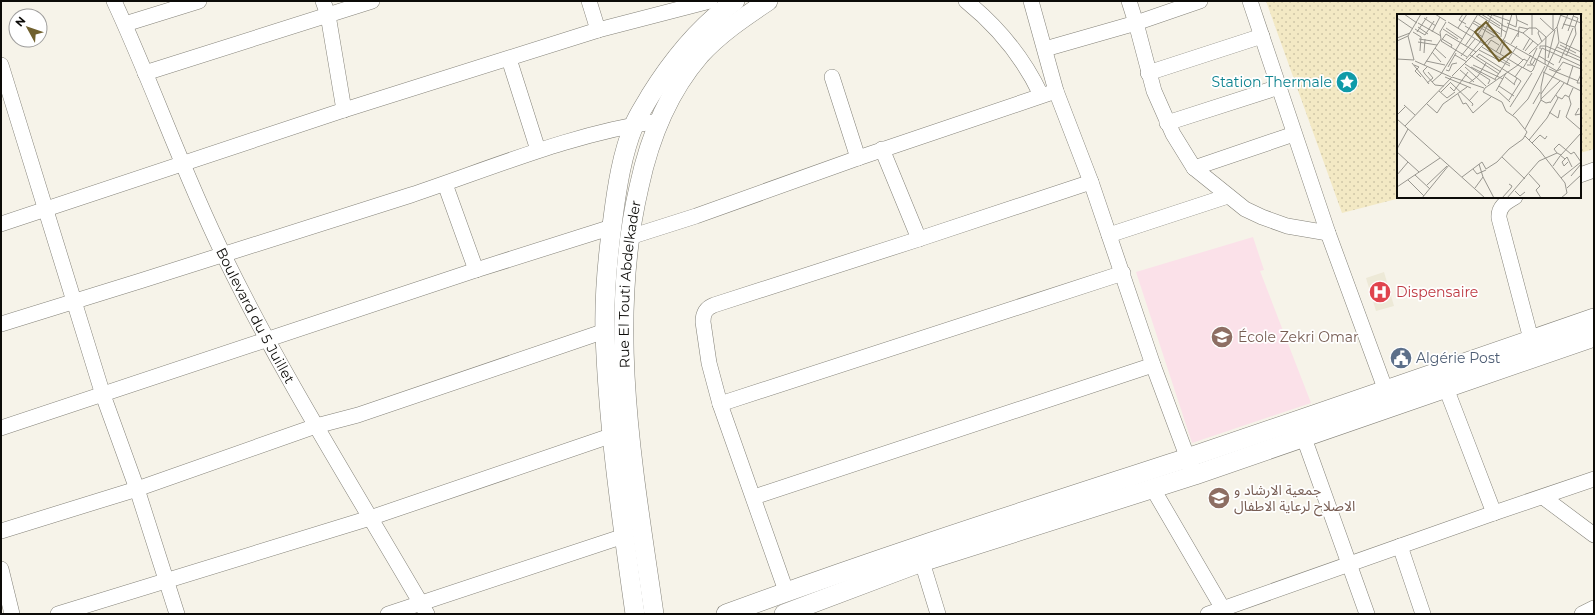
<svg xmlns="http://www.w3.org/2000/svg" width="1595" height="615" viewBox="0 0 1595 615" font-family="Montserrat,'Noto Sans Arabic',sans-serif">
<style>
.built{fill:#ede9d7}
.education{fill:#fbe1e9}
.sand{fill:url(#sand-dots)}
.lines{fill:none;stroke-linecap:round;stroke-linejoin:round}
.minor-casing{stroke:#848279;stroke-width:16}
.tertiary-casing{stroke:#848279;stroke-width:20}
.minor{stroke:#fff;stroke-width:15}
.tertiary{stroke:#fff;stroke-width:19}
.labels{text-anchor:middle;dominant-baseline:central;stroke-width:3.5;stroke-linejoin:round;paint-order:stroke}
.culture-label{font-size:14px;fill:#0d838f;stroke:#fff;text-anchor:end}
.street-label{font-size:14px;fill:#0c0b08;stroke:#fff}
.health-label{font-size:14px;fill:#be3a42;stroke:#fff;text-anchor:start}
.education-label{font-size:14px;fill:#785e54;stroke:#fff;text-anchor:start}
.service-label{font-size:14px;fill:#4e5e75;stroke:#fff;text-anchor:start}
.inset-road{fill:none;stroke:#98968f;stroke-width:1}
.view{fill:#70602d;fill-opacity:0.15;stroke:#70602d;stroke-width:2}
.inset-edge{fill:none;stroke:#0c0b08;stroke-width:2}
</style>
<defs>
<pattern id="sand-dots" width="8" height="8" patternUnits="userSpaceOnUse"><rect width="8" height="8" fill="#f3e9c4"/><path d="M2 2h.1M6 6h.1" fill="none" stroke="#cfc6a7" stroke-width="1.8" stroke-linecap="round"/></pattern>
</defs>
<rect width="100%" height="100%" fill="#f6f3e9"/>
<path class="built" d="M1384,272L1394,306L1376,311L1366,278Z"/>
<path class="education" d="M1253,237L1264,270L1260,271L1311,403L1192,443L1136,272Z"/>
<path class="sand" d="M1266,1H1594V149L1580,153V15H1398V197H1404L1342,213Z"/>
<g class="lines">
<g class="minor-casing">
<g id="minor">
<path id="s1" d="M114,1C153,85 183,173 224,256C284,379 358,495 427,614"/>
<path d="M323,1L328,15L344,110"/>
<path d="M589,1L598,30"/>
<path d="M966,1C997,26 1024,59 1041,95"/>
<path d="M1031,1L1056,91L1091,182L1153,365L1191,467"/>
<path d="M1129,1L1136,23L1200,1"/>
<path d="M1250,1L1328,233L1386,391"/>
<path d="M125,24L199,1"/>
<path d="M1045,49L1136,23L1154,91L1173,134L1194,168L1245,209L1262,217L1287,226L1328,233"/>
<path d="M509,59L538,150"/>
<path d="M1,65L103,395L137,489L177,614"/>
<path d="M145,73L372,1"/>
<path d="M1148,73L1262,36"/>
<path d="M832,77L858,158"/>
<path d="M1167,123L1279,87"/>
<path d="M882,149L919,239"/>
<path d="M1194,168L1294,134"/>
<path d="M1580,175L1594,170"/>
<path d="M445,184L476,270"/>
<path d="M1515,197C1506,202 1498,207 1499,218L1531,339"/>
<path d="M1,224L344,110L598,30L710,1"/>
<path d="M1109,235L1228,196"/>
<path d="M630,237L696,216L858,158L1056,91"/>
<path d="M1,324C138,282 274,239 411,195C492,168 573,133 659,121"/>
<path d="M1446,388L1494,513"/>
<path d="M720,404L1123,273"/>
<path d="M1,428L476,270L612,227"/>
<path d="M1304,438L1367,614"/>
<path d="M1153,489L1226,614"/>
<path d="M754,497L1153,365"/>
<path d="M1543,497L1594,535"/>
<path d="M1,531L137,489L316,426L358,415L605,331"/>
<path d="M1400,546L1423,614"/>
<path d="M919,552L938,614"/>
<path d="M1,569L12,614"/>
<path d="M786,591L720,404L709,363L703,322C703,313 706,308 714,305L919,239L1091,182"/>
<path d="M58,614L370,518L613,435"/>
<path d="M388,614L624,536"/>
<path d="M1208,614L1494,513L1594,479"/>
<path d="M1582,614L1594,608"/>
</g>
</g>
<g class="tertiary-casing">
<g id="tertiary">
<path d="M635,614C622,521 608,427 605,332C604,296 608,254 613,218C617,187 622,154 634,125C638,115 645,105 650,96C673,59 700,26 735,1"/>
<path id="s2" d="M654,614C634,473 606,328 639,187C649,140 668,92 700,55C719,34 744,17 768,1"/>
<path d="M726,614C877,558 1031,509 1184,459C1321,413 1457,365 1594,318"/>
<path d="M784,614L922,562L1195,475L1594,337"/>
</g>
</g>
<use href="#minor" class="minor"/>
<use href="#tertiary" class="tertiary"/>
</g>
<defs>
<g id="sight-disc" transform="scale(1.15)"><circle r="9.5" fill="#0f9aa8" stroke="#fff"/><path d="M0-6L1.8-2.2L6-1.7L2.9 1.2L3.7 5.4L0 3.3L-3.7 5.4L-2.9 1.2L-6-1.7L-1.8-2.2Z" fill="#fff"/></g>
<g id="hospital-disc" transform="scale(1.15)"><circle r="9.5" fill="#e0444e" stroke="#fff"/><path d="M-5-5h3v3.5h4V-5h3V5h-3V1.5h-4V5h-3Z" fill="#fff"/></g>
<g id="school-disc" transform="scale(1.15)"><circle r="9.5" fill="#8d6e63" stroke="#fff"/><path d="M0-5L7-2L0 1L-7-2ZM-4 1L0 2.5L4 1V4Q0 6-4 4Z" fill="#fff"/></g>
<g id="civic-disc" transform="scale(1.15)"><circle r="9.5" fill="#5c6f8a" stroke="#fff"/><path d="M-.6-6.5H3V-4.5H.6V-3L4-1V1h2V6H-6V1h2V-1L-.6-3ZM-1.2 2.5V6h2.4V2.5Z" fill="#fff"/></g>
</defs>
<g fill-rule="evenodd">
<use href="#sight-disc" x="1347" y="82"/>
<use href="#hospital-disc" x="1380" y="292"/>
<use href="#school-disc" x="1222" y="337"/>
<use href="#civic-disc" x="1401" y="358"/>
<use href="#school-disc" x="1219" y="498"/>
</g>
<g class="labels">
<g class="culture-label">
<text x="1332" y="82">Station Thermale</text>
</g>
<g class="street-label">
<text stroke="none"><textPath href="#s2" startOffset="332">Rue El Touti Abdelkader</textPath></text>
<text stroke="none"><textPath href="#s1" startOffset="345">Boulevard du 5 Juillet</textPath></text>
</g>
<g class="health-label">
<text x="1396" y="292">Dispensaire</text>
</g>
<g class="education-label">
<text x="1238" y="337">École Zekri Omar</text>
<text x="1234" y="490">جمعية الارشاد و<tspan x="1234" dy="16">الاصلاح لرعاية الاطفال</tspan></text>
</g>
<g class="service-label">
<text x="1416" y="358">Algérie Post</text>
</g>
</g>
<g transform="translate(1397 14)">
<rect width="184" height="184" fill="#f6f3e9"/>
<path class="inset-road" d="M7,0L20,9M38,0L49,7M66,0L62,6L69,10M80,0L109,18M84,0L103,12M89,0L106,11M93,0L113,7M119,0L120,6L131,11M163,1L184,9M0,4L16,15M27,4L39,12M143,4L157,17M77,7L100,21M51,8L121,51M21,9L44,22M76,9L97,22M110,9L119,13L120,6M166,10L178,13L181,4L176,2M104,11L126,19L141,31M68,12L86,23M90,12L103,20M21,13L31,20M49,14L65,25M61,14L70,0M18,15L28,21L37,7M46,15L61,25M165,15L171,0M156,16V0M142,17L141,19L145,28M171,17L177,0M16,18L24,23L23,37M20,18L30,3M35,18L43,3M126,19L132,14H139L149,23M135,21V0M80,22L90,6M104,23L106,0M121,23L122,13L131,15M0,24L13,19M22,25L35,27M45,25L55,31L54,33M0,27L11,22M21,28L40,31M162,28L160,13L164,0M163,28L184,38M114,30L121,19M163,31L179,39M169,31L176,14M68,32L82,12M90,32L94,26L102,31M85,33L113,50M160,33L184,44M38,34L49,44M145,34L184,52M143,35V32H149L184,47M82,36L113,52M126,36L133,24M128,37L136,27M35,38L44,48M99,38L108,23L115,0M27,39L28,25M116,39L126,46M103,40L108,26M132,40L160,13M58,41L70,48M73,41L102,60M64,42L78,25M79,42L104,58M142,42L157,51M169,42L179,20L178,13M70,43L44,27L49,20L79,38M80,43L82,40L120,64L117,70M151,44L158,16M0,45L17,46M69,45L83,28L95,0M17,46L11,22L24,0M18,47L54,63M29,47L48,51M130,47L127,45L121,51L134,58L136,56M15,49L32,70M162,49L170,31M68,50L93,66L91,70M148,50L149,23M17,51L22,53L18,57L24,63M27,51L44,25L43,18L49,8M76,51L106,65M130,51H135L139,44M137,52L133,49L140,34M30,53L26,57L28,60L38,71L47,72M51,53L59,39M68,53L89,72M74,53L99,66M126,54L134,41M152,55L181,67M49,56L52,57L55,50L60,49M63,56L77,68M136,56L145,34M146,58L184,77M44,60L81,0M184,60L180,69H184M55,62L92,25L98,22L160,57L164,55M48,63L74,74M55,63L87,74M108,63L118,71M118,63L125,53M98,65L120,32M35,68L44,60M30,69L36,64L31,58M54,69L76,90L75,92M72,69L81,62L89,49M170,71L176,52M102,72L117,82M53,73L57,77L71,58M88,74L121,51M176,74L172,83L174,90L169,103L184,116M42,77L50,84L58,78M99,77L109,59M101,77L113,88M44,78L54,68M61,80L66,90L69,89M144,80L166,48L184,55M161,83L165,85L168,81L172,83M144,85L163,67M112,86L124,67L120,64M72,87L81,77M153,88L149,89L144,86V73L147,59L162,28M69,89L76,99L94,83M153,89L167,69M30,90L40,99L46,90L70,73M136,90L143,78M7,91L18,101M113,93L135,59M182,94L178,101L184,100M152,98L161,104L163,96M0,101L9,92M116,101L131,85L148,52M0,105L88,184M8,112L55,63M128,115L144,86M128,122L143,137L168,169L170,179L164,184M132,126L150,104L161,84L159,81M135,129L143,121L148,125L150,122M0,135L11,115M0,138L22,158M160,139L157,135L162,130L174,140L177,138L184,148M163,141L168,145L170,143L175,153M105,143L128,165M168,145L165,148L167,152L171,148M156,152L163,142M76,155L80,160L89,156M132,160L143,172L139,176L144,184M0,161L11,148M18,161L33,175M174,162L184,150M65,163L85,148L89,155L100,148L112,135L126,125L130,118L119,104L109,97L105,88L86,78L88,74M86,163L97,184M164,164L184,148M11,166L27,182M30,171L50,152M0,173L43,144M78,174L86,163L82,150M170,174L184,161M118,177L123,182L128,178M25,184L52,151M105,184L114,174L115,172L112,170M110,184L142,147L160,139L164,141L184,119"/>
<path class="view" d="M89,8L114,38L102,47L78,18Z"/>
<rect width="184" height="184" class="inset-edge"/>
</g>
<rect width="1595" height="615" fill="none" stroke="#0c0b08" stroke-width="4"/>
<g transform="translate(28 28) rotate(310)"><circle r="19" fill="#ffffff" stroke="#9e9d9c"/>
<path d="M0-3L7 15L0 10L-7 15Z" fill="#70602d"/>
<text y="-6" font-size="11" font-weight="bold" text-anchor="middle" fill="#0c0b08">N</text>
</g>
</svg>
